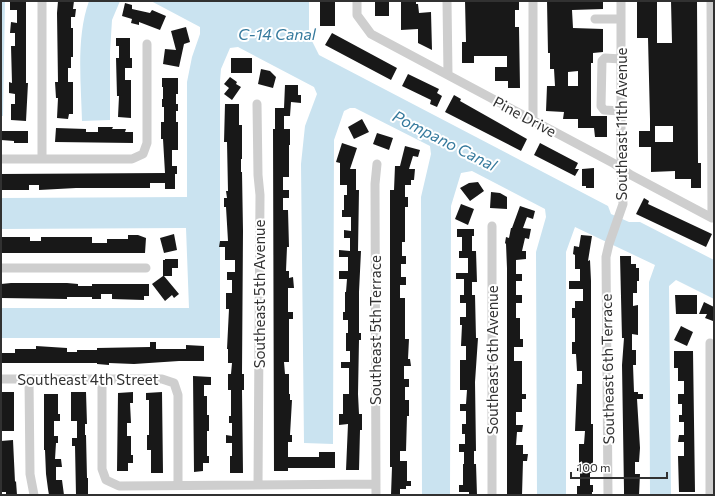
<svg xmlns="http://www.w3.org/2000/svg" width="715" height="496" viewBox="0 0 715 496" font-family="Commissioner,sans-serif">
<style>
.water{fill:#cae3f0}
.building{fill:#181818;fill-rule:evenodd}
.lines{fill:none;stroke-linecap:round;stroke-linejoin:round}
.minor{stroke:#cecece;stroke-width:9}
.labels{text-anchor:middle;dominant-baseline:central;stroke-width:4;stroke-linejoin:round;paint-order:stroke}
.street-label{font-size:15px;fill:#313131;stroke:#fff}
.water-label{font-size:16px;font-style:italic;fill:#367a9d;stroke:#fff}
</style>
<rect width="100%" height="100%" fill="#fff"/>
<path class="water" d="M1,1H5L3,116H1Z
M89,1H120L112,20L110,52V120L82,121C81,82 76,37 89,1Z
M151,1H309V35L319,55L608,206L611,214L629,222H640L714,260V299L676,280L669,286L671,495H650L649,282L655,265L575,227L566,252V495H537L536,252L546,217L545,209L472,171L461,173L451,206L450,495H422L421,197L431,154L430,146L355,108H350L344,111L334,140L333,444L304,443L301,164L305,126L317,94L314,87L238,47L230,48L221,69L220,81V338H1V308H189L186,228L1,229V198L187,197V82L192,57L200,34V27Z"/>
<path class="building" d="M58,1H74L73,9H76L75,17H71V28H73V57H71V68H68V82H73V114H69L68,119L57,118L58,98H56L55,82H58L57,13Z
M320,1H335V26H320Z
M375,1H389V16H375Z
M401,1H416V4H418L419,13L431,12L432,50L418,43V29L401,30Z
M465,1H519V10H515V27H519L520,88H508V81H495V67H507V56H474V63H462V42H466Z
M547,1H603V9L572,10L573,28L603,29V52L593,53V63H591V116H607V137H595L594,128H578V119H563L564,112L546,111L547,86H555L554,69H550V53H548ZM578,71V86H568V72Z
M637,1H657V43H672L671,1H697L698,163H701V188H691V179H675V171L651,172V147H639V131H650V119L648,38H637ZM655,126H673V142H655Z
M10,2H26V83H28L26,121L11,120V104H15V94L9,93V82L12,83L11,46H15V33H10L11,22L17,23V10H10Z
M125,3L132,5V9L150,13L152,10L166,16L160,30L139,22V25L131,23L132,19L122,16Z
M186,27L190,42L184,44L179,67L163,64L165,49L176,50L171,31Z
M332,33L397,68L391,80L325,45Z
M116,38H130V58H132V68H125V80H131V118L118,117L119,96H117L116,58H119V46H116Z
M231,58H252V73H231Z
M261,69L270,71L276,77L273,88L258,84Z
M408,74L439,89L437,93L442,96L437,107L430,104L431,100L402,86Z
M230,77L237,82L236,84L241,87L232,100L224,94L229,88L224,84Z
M162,78H178V94H176V104H178V111H176V122H178V150H172V166H177V174H175V189H165V183H150V188H76L39,190V185H29V190H1V174L165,173L163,139H161V122H164V107H162V99H163V87H162Z
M285,85H298V95H301V103L291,102L290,116H284V129H290V145H289V177H283V190H289V198H283V210H288L289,247H287L286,271H289V278L293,277L294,288H288V312H293V319H289V362H284L285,374H289V394H290V400H292L290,435H292V442H288V457H319V452H335V468H288V471H274L273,129H275V108H284Z
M454,95L461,99L460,101L527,139L521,151L445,112Z
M225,104H239V125H242V159H241V172H242L243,231L242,374H244V390H242L243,473H230V456H232V443H226V435L232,436V423H229V416H231V390H228V374H231L232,363H228V349H227L229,309H226V293H232V280H227V272H235V260H225V247H219L220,241H228L226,207H224V198H227L226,191H228L227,142H224Z
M362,119L369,132L354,139L348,127Z
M98,127H113L112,129H126L125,132H133V143L55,142L56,128L86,129V132H98Z
M1,131H28V143H14V141L1,140Z
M377,133L393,138L389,150L373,144Z
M342,143L357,148L350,169H356V190H359L358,251H361L359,292V333H361V340H359L358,394L359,414H362V430H360L359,470H346L348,424L339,425V414H343V394H349V368H341V362H350V351H346V333H348V320H343V312H345V292H346L347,279H339V271H348V257H339V250L350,251V238H344V230L351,231V217H342V210H344V195H347V185H340V163L336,162Z
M540,143L578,163L575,169H579L575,176L534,155Z
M405,146L420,150L418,157L413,156L409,169H415L414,180H411V185H405V197H408V207H405V242H402V256H406V264H401V277H406V285H400V298H405V339H409L408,359H410L411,366H404V379H409V387H405V400H409V416H407L406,451H400V461H407V481H411V486H406V489H400V495H391L392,467H390V190H394L395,166H400Z
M594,168V188H586V186H582V169Z
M478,182L484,191L470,201L460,188L469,183Z
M491,192L500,193L507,197V209L490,208Z
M644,198L649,201L648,204L712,234L706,247L636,214Z
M461,204L474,209L468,225L455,219Z
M520,206L535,211L533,219L527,217L523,228L531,229L529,239L525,238L522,251H526V259L516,260V274H522V281H516V295H522V303H516V318H520V339H523V347H514V361H522V394H526V399H522V412H516V425H523L522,432H517L516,445H523V454H528L527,461H523L522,495H507V268L506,244L505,243L506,237L509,238L511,228H512Z
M457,229H474V236H472V251H476L477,282H472V295H475L476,338H478L475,382L476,451H474V464H476L477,495H469V492H459V485H463V464H464V452H459V444H465V434H462V424H466V411H460V404H466L467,390H460V360H466V346H461L462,325H460V317H466V303H460V295H464V279H456V273H468V258H459V251H462V237H457Z
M174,234L177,250L164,253L160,238Z
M128,235H138L146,238L145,253H1V237H30V241H41V237H92V243H107V239H128Z
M581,235L592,236L588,261L590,260L591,281V424H593V473H590V485H593V492H592V495H577V486H580V471H577V466H579V444H584L585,431H575L577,384H582V371H577L576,354H572V342H575V318H572V308H575V301H583V289H569V281H580V269H575V255L573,254L574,246L579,247Z
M620,256H631V264H636V268H639V281H637V293H633V306L638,305V335L632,334V350H636V365H633L634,392H638V394H643V399H637L640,448L639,462H635V474H640L639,495H624V490L622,365L624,338H622Z
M165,259H178V268H172V276H164L179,294L174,298L172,295L165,301L152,284L163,276V260H165Z
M11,283H67L78,284V286H92V284H149V296H144V300L112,299V294H101V299H92V297H67V299L1,298V284Z
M675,295H697V314H676Z
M704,302L714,307V318L713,321L705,318L707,314H699Z
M681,326L693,332L687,346L674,340Z
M150,342H156V349H186V345L204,346V361H179L134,364L109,363V365L97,364V363H1V353H15V349H36V346L67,348V352H77V350H97V348L150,347Z
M674,351H693L695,492H679L678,456H684V442H678L679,435H684V422H679V415H682V404H678V394H684V381H678V368H674Z
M193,376L211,377V385H204V396H207V415H209V431H207V456H209V463H203V471L194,472Z
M1,392H14V431H1Z
M71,392H86L87,424H85V435H86L87,478H88V495H76L75,446H72V438H77V421H71Z
M133,392V403H130L131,423H127V436H131V455H133V463H128V471H117L118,393Z
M162,392L163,473H151V450H147V435H149V400H146V393Z
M44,394H58V414H60V421H54V436H58V443H56L55,459H61L62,467H56V480H62L64,495H49L48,489L46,474L45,450H44Z
M13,440L15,482L16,481L17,495H6V492H1V441Z"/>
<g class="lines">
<path class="minor" d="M42,1V159
M357,1V15L371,34L613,163L631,175L712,218L711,1
M447,1L448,75
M533,1V120
M595,19H621
M621,59L605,58L602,61L601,106L604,110L621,111
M257,104L258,175L260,195L258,485
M1,159H132L143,154L147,143V44
M1,268H146
M710,343V495
M1,379H162L174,383L178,395V485
M29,379L30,474L34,495
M102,379V469L106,480L119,486L376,484
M376,495L375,184L377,164
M492,495V226
M608,495L606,257L609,244L623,204L621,169V1"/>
</g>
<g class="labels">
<g class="street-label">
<text transform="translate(525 116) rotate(28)">Pine Drive</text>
<text transform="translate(621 124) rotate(-90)">Southeast 11th Avenue</text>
<text transform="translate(259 294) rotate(-90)">Southeast 5th Avenue</text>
<text transform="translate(375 330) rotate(-90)">Southeast 5th Terrace</text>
<text transform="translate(492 360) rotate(-90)">Southeast 6th Avenue</text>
<text transform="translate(607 369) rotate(-91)">Southeast 6th Terrace</text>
<text x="88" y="379">Southeast 4th Street</text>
</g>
<g class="water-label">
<text x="277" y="33">C-14 Canal</text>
<text transform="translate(445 140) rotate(27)">Pompano Canal</text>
</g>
</g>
<rect width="715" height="496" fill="none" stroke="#313131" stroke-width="4"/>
<path d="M571 472v6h96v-6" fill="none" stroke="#313131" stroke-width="2"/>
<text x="577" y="472" font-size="12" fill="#313131" stroke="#ffffff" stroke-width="3" paint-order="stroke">100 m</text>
</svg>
